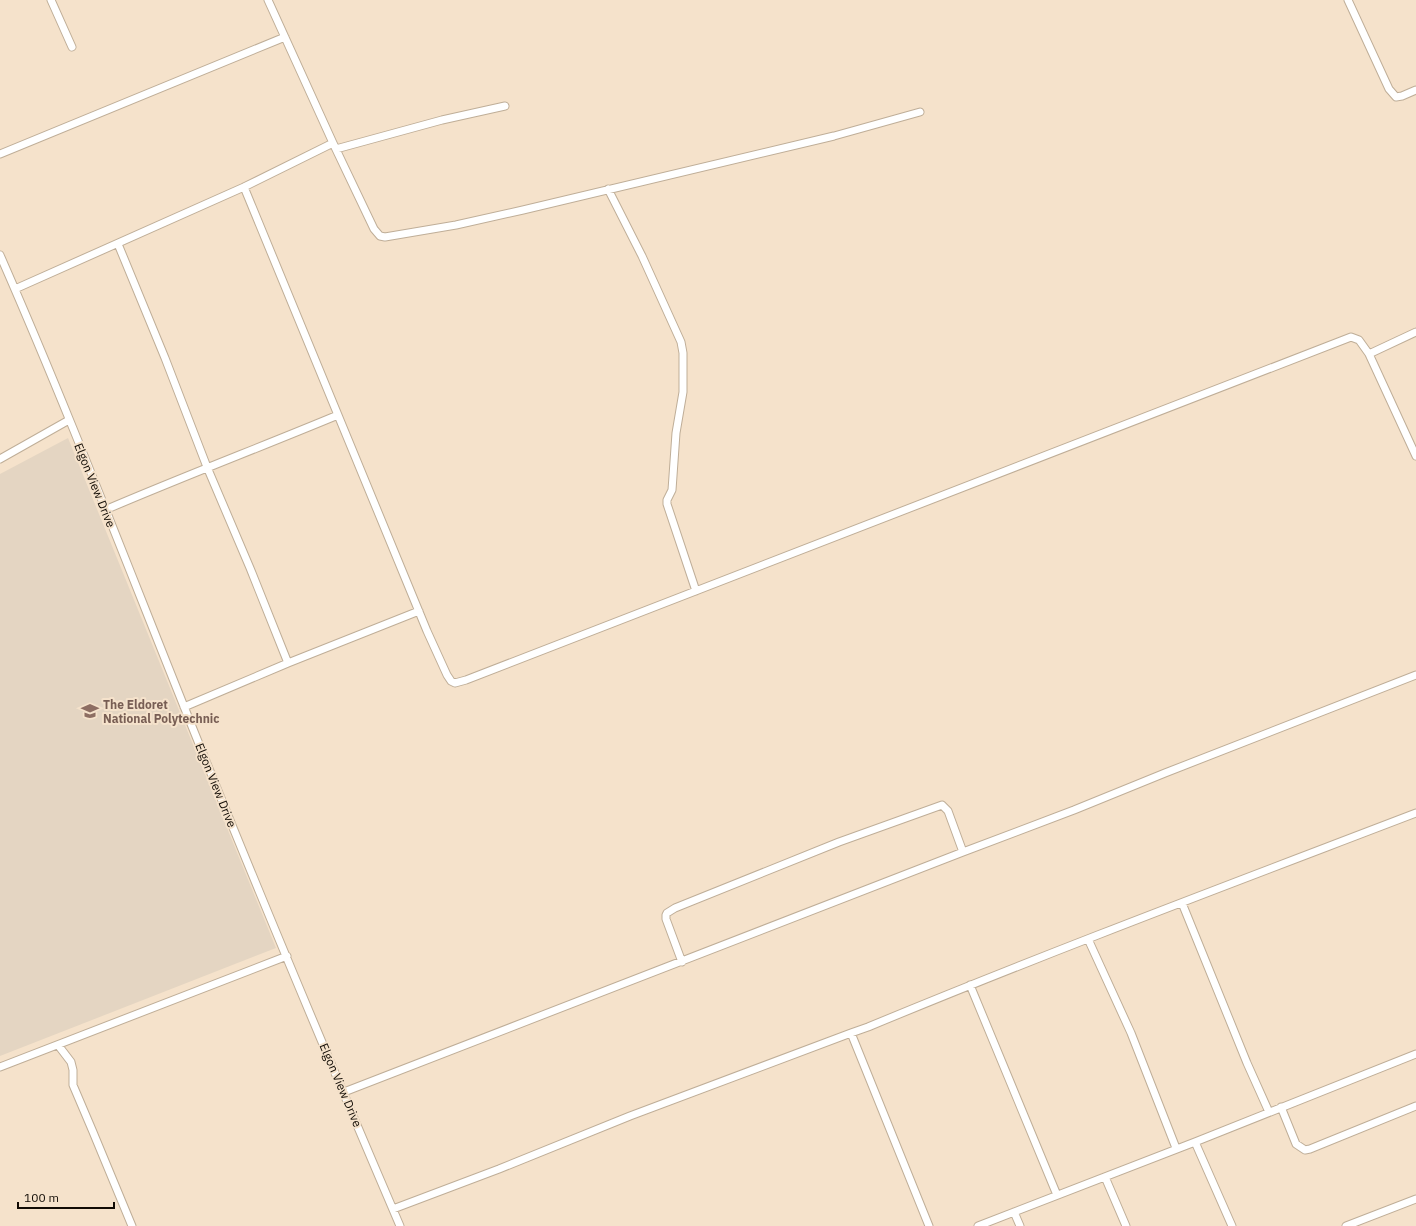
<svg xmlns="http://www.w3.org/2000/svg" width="1416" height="1226" viewBox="0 0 1416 1226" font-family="'IBM Plex Sans',sans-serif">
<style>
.education{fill:#e4d5c2}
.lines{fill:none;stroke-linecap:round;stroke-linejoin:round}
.minor-casing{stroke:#bfae98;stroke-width:9}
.minor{stroke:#fff;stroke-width:7}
.labels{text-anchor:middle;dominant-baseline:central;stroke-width:4;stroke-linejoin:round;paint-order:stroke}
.street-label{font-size:12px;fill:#110b04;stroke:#f5e2cb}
.education-label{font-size:12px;font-weight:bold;fill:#785e54;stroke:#f5e2cb;text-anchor:start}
</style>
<rect width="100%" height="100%" fill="#f5e2cb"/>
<path class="education" d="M68,438L276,948L0,1056V474Z"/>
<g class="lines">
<g class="minor-casing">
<path id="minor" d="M51,0L72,47
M268,0L333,143L374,229L380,236L385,237L456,225L523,210L834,136L920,112
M1348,0L1389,89L1396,97L1402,96L1416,90
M336,149L442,120L505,106
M0,154L285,37
M244,187L427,631L447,675L451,681L455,683L466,680L1351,337L1359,340L1369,354L1416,456
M608,189L642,256L681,342L683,353V392L676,433L672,490L667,500V504L696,591
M118,244L165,358L207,467L250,568L288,663
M0,255C65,403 123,554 183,704C253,879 326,1053 400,1226
M15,289L244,187L333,143
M1369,354L1416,332
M0,459L69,420
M105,510C182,477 261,447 338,415
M184,707L288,663L419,611
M1182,903L1247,1063L1269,1112
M1088,939L1131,1033L1176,1148
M682,962L666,919V915L667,913L675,908L839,842L942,805L948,811L963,852
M970,985L1057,1195
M851,1033L929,1226
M58,1045L71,1062L73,1070V1085L93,1132L132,1226
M0,1067L287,956
M344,1092L963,852L1074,810L1165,773L1416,675
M1281,1107L1296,1144L1305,1150L1310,1149L1416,1106
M1195,1142L1232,1226
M1105,1177L1126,1226
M393,1209L499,1169L630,1116L851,1033L868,1027C1049,952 1233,883 1416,813
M1014,1212L1020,1226
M978,1226L1195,1142L1416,1054
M1346,1226L1416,1199"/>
</g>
<use href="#minor" class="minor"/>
</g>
<defs>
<g id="university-bare" transform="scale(1.38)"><path d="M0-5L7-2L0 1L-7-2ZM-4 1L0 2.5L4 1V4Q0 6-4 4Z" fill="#8d6e63" stroke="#f5e2cb" stroke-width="2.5" paint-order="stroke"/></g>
</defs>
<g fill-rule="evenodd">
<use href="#university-bare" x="90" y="711"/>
</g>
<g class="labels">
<g class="street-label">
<text transform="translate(95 485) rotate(68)">Elgon View Drive</text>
<text transform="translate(216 785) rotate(68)">Elgon View Drive</text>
<text transform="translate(341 1085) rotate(67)">Elgon View Drive</text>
</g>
<g class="education-label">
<text x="103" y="704">The Eldoret<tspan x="103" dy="14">National Polytechnic</tspan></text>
</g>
</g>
<path d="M18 1202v6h96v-6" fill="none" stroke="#110b04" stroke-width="2"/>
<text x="24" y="1202" font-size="12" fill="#110b04" stroke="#f5e2cb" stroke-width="3" paint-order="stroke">100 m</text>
</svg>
